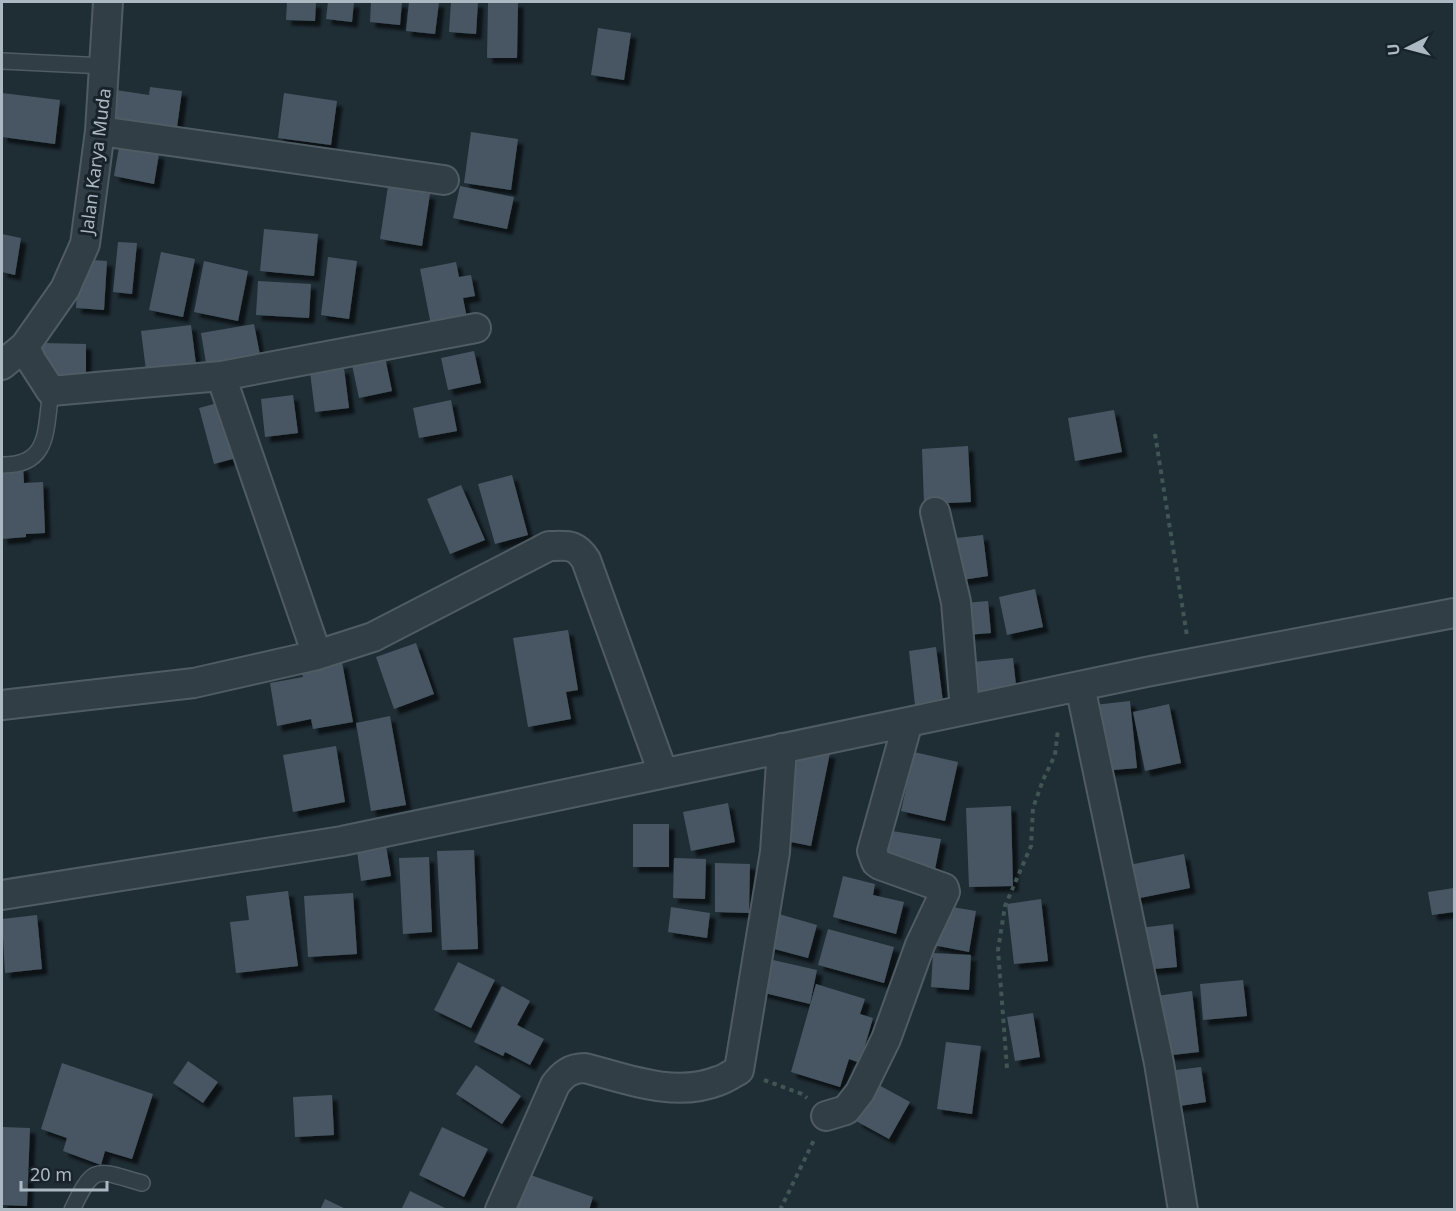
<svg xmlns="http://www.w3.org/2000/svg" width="1456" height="1211" viewBox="0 0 1456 1211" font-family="'Noto Sans',sans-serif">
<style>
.building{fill:#465762;filter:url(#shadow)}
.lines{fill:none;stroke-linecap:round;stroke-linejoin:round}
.service-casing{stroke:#4f5c64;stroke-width:18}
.minor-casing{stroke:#4f5c64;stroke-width:32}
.path{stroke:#405554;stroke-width:4;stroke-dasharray:4.5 4.5;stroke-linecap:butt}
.service{stroke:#323e46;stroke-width:15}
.minor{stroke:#323e46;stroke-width:28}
.labels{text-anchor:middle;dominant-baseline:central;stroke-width:6;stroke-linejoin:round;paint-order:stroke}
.street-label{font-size:18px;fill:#acb9c3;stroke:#18232a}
</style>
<defs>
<filter id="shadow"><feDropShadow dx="5.5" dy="5.5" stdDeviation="1.5" flood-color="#0009"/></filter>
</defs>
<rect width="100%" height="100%" fill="#1f2d35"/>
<path class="building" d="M287,2H316L315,21L286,20Z
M328,2H354L352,22L326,19Z
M371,2H402L400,25L370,22Z
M409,2H439L435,34L406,31Z
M451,2H478L476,34L449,32Z
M488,2H518L517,58H487Z
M598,28L631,33L624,80L591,75Z
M150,87L182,91L177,127L161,125V133L111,127L116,90L149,95Z
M2,93L60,100L55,144L2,137Z
M284,93L337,101L331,145L278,138Z
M471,132L518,139L511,190L464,183Z
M119,147L159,154L154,184L114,176Z
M388,186L430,194L422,246L380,239Z
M460,186L514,197L507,229L453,218Z
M264,229L318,234L314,276L260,271Z
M2,234L21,238L15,275L2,272Z
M118,242L137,243L132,294L113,292Z
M161,252L195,259L183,317L149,310Z
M328,257L357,261L349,319L321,315Z
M79,259L107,261L104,310L76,308Z
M204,261L248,271L238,321L194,312Z
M456,262L459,277L471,275L475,296L463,298L467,318L431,325L420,269Z
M258,281L311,284L309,318L256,315Z
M254,324L261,360L207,369L201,333Z
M191,325L197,372L147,378L141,331Z
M43,343L86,344V375H43Z
M474,351L481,383L448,390L441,358Z
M385,357L392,391L359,398L352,365Z
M344,368L349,408L315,412L310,372Z
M293,395L298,433L265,437L261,399Z
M451,400L457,431L419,438L413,408Z
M225,401L240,457L214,464L199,408Z
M1114,410L1122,452L1075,461L1068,418Z
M968,446L971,502L924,504L922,449Z
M23,466L24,483L43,482L45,533L26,534V537L2,539V467Z
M512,475L528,535L495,544L478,484Z
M461,485L485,540L450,554L427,499Z
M983,535L988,576L962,580L956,538Z
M1035,589L1043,627L1007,635L999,597Z
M988,601L991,633L966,635L964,603Z
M568,630L578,690L566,692L571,719L528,727L513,638Z
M416,643L434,694L394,709L376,657Z
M936,647L943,702L915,705L909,651Z
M1013,658L1017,694L978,699L973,662Z
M342,662L353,722L313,729L311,719L277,726L270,683L303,677L301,670Z
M1130,701L1137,768L1101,771L1094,705Z
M1169,704L1181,763L1145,771L1133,712Z
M390,716L406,805L371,811L356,723Z
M336,746L345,802L293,812L283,755Z
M800,748L830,753L811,846L781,840Z
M914,752L958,762L945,821L901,811Z
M728,803L735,842L691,851L683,812Z
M1011,806L1013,886L969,887L966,808Z
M633,824H669V867H633Z
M886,830L941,839L935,869L881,860Z
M386,846L391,876L361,881L357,851Z
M474,850L478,949L442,950L437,851Z
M1184,854L1190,888L1125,901L1119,867Z
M429,857L432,932L403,934L399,858Z
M674,858L706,859L705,899L673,898Z
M715,863L750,864L749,913L715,912Z
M843,876L875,884L873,895L904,902L896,934L833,917Z
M1454,888V912L1432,915L1428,892Z
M288,891L298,966L236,973L230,922L249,920L246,896Z
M353,893L357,954L308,957L304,896Z
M1041,899L1048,961L1014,964L1007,904Z
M940,905L976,911L969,952L933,945Z
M671,907L710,913L707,938L668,932Z
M772,912L817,925L808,958L763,946Z
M37,915L42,969L5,973L2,919Z
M1173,924L1177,967L1142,970L1139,928Z
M828,929L894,947L884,983L818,965Z
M933,953L971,955L969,990L931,987Z
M760,957L817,970L810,1004L752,990Z
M458,962L495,980L471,1028L434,1010Z
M1243,980L1247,1016L1203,1020L1200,984Z
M816,984L865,999L860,1014L873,1018L860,1063L849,1059L840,1087L791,1072Z
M502,986L530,1001L517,1025L544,1039L530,1065L505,1052L503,1056L474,1042Z
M1192,991L1199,1052L1163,1056L1156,996Z
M1033,1013L1040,1057L1015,1061L1007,1017Z
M946,1042L981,1046L972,1114L937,1109Z
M188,1061L218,1082L203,1103L173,1083Z
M62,1063L153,1094L132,1159L105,1151L101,1165L63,1151L67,1138L41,1129Z
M476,1065L521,1096L502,1124L456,1094Z
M1201,1067L1206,1102L1173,1107L1168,1071Z
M877,1084L910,1102L889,1139L856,1121Z
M332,1095L334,1135L295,1137L293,1097Z
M2,1127L30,1128L27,1206L2,1205Z
M442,1127L488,1149L464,1197L419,1175Z
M525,1173L593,1197L589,1210H512Z
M410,1191L449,1210H401Z
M325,1199L348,1210H320Z"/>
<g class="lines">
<g class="service-casing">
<path id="service" d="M2,61L105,66
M2,465C51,466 45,428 51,391
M72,1210C94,1163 96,1170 142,1183"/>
</g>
<g class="minor-casing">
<path id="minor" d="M100,131L444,180
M25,346L31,360L51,391L221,376L317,655
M2,365L25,346L65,289L85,244L100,131L108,2
M221,376L476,328
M935,512L956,602L965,710
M1080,686L1159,1063L1183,1210
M2,705L194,683L317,655L373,637L549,546C567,546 575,543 586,560L663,773
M2,895L342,841L1146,672L1454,613
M826,1116L846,1110L860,1092L886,1039L920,945L945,892L944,888L880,865L876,862L872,851L908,722
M500,1210L555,1085C563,1074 571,1068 585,1068C627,1079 675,1098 718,1081C725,1079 732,1074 739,1070L775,852L782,748"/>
</g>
<path class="path" d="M1155,434L1187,636
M1007,1068L998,950L1005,906L1031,846L1033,808L1043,780L1055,755L1058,729
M764,1080L802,1094L807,1098
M780,1210L814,1140"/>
<use href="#service" class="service"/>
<use href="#minor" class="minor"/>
</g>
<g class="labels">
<g class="street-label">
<text transform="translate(95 161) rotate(-83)">Jalan Karya Muda</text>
</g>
</g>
<rect width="1456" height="1211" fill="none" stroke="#acb9c3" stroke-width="6"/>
<g transform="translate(1408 48) rotate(264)" stroke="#18232a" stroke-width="4.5" paint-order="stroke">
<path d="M0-4.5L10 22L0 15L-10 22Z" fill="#acb9c3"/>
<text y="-9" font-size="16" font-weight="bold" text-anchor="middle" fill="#acb9c3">U</text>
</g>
<path d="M21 1181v9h86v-9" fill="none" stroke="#acb9c3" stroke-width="3"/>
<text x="30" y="1181" font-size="18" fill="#acb9c3" stroke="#18232a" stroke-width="4.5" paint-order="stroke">20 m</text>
</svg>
